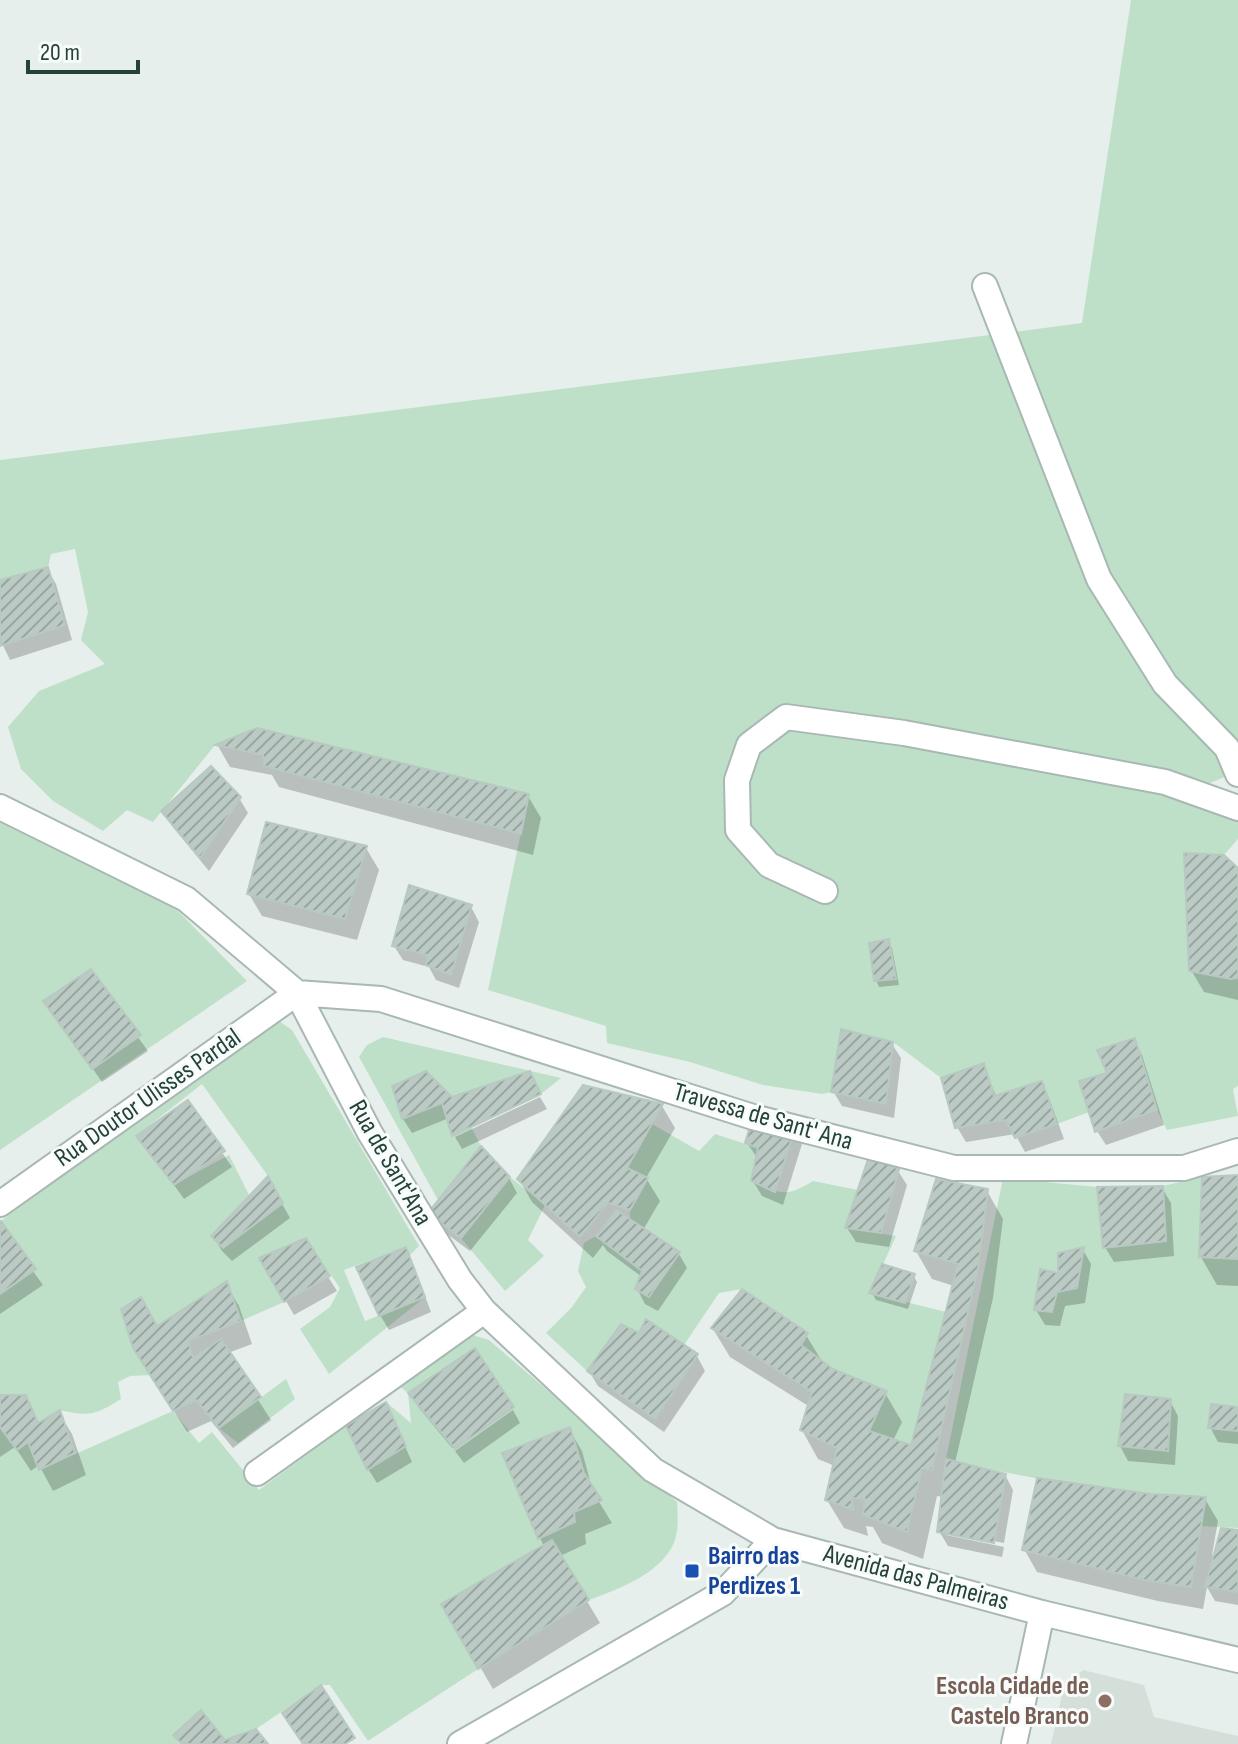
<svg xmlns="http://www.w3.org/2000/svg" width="1238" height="1744" viewBox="0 0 1238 1744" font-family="'Sofia Sans Condensed',sans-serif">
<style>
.built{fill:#d4dfda}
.green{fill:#bfe0c8;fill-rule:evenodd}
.shadow{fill:#0003}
.building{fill:url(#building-hatch);stroke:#b8c9c2;stroke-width:2}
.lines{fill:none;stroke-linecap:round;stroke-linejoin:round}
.street-casing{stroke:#a8b8b2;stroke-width:28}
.street{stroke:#fff;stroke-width:24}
.transit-dot{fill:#1a4fb4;stroke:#f7fbf9;stroke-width:3}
.education-dot{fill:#8d6e63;stroke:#f7fbf9;stroke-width:3}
.labels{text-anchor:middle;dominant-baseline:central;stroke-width:6;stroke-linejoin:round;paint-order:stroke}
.street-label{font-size:26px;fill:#24423a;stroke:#f7fbf9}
.transit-label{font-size:26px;font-weight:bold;fill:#164399;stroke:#f7fbf9;text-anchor:start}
.education-label{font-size:26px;font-weight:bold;fill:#785e54;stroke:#f7fbf9;text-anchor:end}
</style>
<defs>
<pattern id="building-hatch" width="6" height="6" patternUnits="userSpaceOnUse" patternTransform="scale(2)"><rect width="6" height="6" fill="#bbcac4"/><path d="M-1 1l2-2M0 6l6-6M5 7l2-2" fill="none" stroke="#98a6a0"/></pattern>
</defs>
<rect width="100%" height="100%" fill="#e6efeb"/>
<path class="built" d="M1083,1670L1144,1685L1154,1717L1238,1736V1744H1051L1064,1686Z"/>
<path class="green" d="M1131,0H1238V763L1114,588L1006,333L1082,323Z
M990,335L1091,580L1229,775L1194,790L1238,818V839L1224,855L1184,854L1189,970L1230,979L1238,978V1086L1233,1089L1238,1116L1167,1130L1157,1110L1134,1039L1097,1050L1107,1073L1079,1081L1089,1112L1057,1124L1042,1081L994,1096L984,1063L941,1078L893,1042L842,1029L831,1092L822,1094L763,1085L690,1062L607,1043L606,1026L488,990L529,794L257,728L215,745L153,822L127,810L103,831L53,801L21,769L8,727L39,691L105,664L81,640L88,612L75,549L51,554L48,567L0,580V460Z
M0,821L176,909L247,981L0,1150Z
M279,1021L292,1030L419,1246L409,1256L405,1247L344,1270L365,1321L425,1297L329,1374L300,1329L330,1307L340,1288L305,1238L259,1258L284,1302L241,1321L227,1282L157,1326L141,1297L121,1308L133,1348L150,1375L130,1376L118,1382L121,1399C95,1415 90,1417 60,1410L38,1423L26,1395H0V1294L36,1269L1,1221L266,1027ZM202,1084L268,1176L283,1202L223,1248L211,1236L249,1195L229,1155L174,1185L136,1136Z
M383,1037L561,1078L541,1094L452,1097L426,1071L392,1086L402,1119L442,1103L452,1135L471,1127L481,1146L438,1200L359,1057L367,1045Z
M652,1124L699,1151L715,1134L758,1148L751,1181C779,1194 786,1198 813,1181L858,1190L845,1228L896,1236L870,1293L946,1312L911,1445L869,1431L886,1391L833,1369L801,1345L807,1333L742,1289L719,1293L684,1345L646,1320L639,1333L621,1324L587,1371L546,1333L572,1307L586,1287L578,1271L584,1243L596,1236L642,1271L635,1289L649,1297L680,1253L630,1219V1210L648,1178L627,1168Z
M510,1177L545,1205L528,1240L544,1256L505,1291L461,1238Z
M1202,1177L1199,1257L1238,1259V1528L1201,1526L1206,1497C1118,1493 1031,1480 946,1459L1003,1178L1097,1187L1104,1248L1166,1241L1163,1186Z
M466,1333L489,1340L677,1502C678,1516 679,1532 673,1545C658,1575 618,1589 589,1600L541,1547L441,1604L478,1669L368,1741L330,1685H321L256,1729L225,1740L201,1710L173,1734L182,1744H0V1427L17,1450L28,1442L39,1470L173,1411L199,1443L212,1432L259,1490L346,1426L367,1470L405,1446L386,1402L411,1423L408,1393L398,1385ZM475,1348L513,1407L456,1448L408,1393Z
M286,1379L295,1399L238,1443L219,1428Z"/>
<path class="shadow" d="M47,569L56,584L72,640L10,660L0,639V582Z
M257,730L528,796L541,818L533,855L279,787L272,775L230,767L218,746Z
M239,798L248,813L209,871L172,826L163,811Z
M366,848L379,870L357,940L262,916L249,894Z
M1238,871V1000L1204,992L1191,970Z
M471,907L479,922L459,988L436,980L429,967L403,960L394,946Z
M888,941L892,948L899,985L879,987L876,980Z
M90,972L148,1051L102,1082L46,1002Z
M1134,1041L1142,1055L1164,1125L1106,1145L1097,1131L1110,1075Z
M892,1044L901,1058L894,1118L842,1106L833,1091Z
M983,1065L997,1098L1041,1083L1049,1098L1064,1139L1025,1152L1015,1134L966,1142L957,1127Z
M394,1087L451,1100L449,1118L412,1133L403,1119Z
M540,1097L547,1109L462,1149L455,1137Z
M188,1103L232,1167L184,1199L139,1136Z
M662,1106L675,1128L646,1178L660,1201L643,1230L679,1254L687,1268L658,1311L645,1304L637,1289L642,1277L607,1251L603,1245L593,1258L532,1202L519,1179Z
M793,1130L802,1144L783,1205L762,1196L753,1181L758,1159L747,1143Z
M898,1171L907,1185L889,1247L856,1242L847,1228Z
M1238,1177V1286L1217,1285L1201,1257Z
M509,1178L517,1193L470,1251L439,1228L430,1213Z
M268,1179L290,1218L232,1261L222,1251L213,1236Z
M1162,1188L1171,1203L1174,1256L1114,1262L1105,1247Z
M987,1191L1003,1219L993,1298L955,1463L1005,1475L1013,1490L1004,1543L946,1531V1535L1004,1547L1002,1557L948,1546L939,1531L943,1497L937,1496L923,1559L882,1543L873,1527L866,1526L868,1536L844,1528L827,1500L835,1466L818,1459L802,1430L810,1407L730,1357L713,1329L806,1335L823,1363L832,1370L885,1393L902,1422L893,1441L913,1447L954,1286L932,1279L916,1251Z
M0,1225L43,1285L0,1314Z
M305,1240L337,1291L294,1315L262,1259Z
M405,1250L413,1264L431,1312L389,1330L380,1315Z
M1083,1250L1091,1264L1085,1303L1065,1306L1060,1326L1045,1325L1036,1310L1059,1275Z
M913,1275L917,1282L908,1309L876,1300L872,1293Z
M226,1284L239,1306L252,1344L228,1353L271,1420L233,1448L211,1421L187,1432L149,1371Z
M697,1356L705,1371L664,1432L598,1386L589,1371Z
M410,1394L511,1407L452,1448L419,1408Z
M0,1397H24L40,1424L59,1413L72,1434L86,1475L53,1491L39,1465L31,1471L15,1447L0,1457Z
M1170,1401L1178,1416L1175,1465L1128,1461L1120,1446Z
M1238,1409V1444L1218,1442L1210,1427Z
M513,1410L520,1423L464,1463L455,1451Z
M393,1419L412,1462L377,1483L368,1469Z
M569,1429L582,1451L593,1492L612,1523L585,1534L586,1544L560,1556L600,1623L493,1689L444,1605L544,1547L504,1454Z
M1151,1496L1205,1499L1218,1521L1212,1555H1215L1238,1532V1605L1215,1601L1207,1587L1203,1609L1158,1601L1037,1572L1024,1549Z"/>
<path class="building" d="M48,567L65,625L0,646V580Z
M257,728L529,794L521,834L264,766L263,755L215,745Z
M211,766L241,797L200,858L161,811Z
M266,822L367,846L345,919L247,894Z
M1184,853L1224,855L1238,868V978L1231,979L1189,971Z
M409,885L472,905L451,975L426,965L427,955L392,946Z
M889,939L896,979L874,981L869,943Z
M91,969L141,1035L92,1069L43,1001Z
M841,1029L893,1042L886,1104L831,1092Z
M1135,1038L1157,1110L1095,1132L1079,1081L1107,1073L1097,1050Z
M984,1063L994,1096L1042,1081L1057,1124L1015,1138L1006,1120L955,1128L941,1078Z
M426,1071L452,1097L530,1071L541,1094L452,1136L442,1103L402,1119L392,1086Z
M583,1085L663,1104L627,1168L648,1178L630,1210L608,1203L580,1237L517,1179Z
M188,1100L225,1151L174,1185L136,1136Z
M753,1117L795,1128L775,1192L751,1181L758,1148L745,1143Z
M481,1146L510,1177L461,1238L428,1213Z
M869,1156L899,1169L881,1233L845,1228Z
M1238,1175V1259L1199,1257L1202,1177Z
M268,1176L283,1203L223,1248L211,1236Z
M936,1179L988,1189L978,1268L932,1470L922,1468L907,1532L863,1515L865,1499L851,1498L854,1510L825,1500L837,1448L800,1430L812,1392L711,1328L742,1289L808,1333L801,1345L833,1369L887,1391L869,1431L911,1445L958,1264L914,1251Z
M1163,1186L1166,1241L1103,1248L1097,1187Z
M616,1210L680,1252L649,1297L635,1289L642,1271L596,1236Z
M1,1221L36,1269L0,1294V1222Z
M306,1238L330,1276L284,1302L259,1258Z
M406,1247L425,1297L379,1316L356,1267Z
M1084,1247L1077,1288L1057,1292L1052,1312L1034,1310L1040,1269L1058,1273V1253Z
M882,1264L915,1274L905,1303L869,1293Z
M227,1281L241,1321L188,1341L193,1358L221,1339L261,1397L219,1428L196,1400L173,1411L133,1348L121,1309L141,1297L157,1326Z
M646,1319L698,1354L655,1419L587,1371L621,1324L639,1333Z
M475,1348L514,1407L455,1449L408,1393Z
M1125,1394L1171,1399L1168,1451L1118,1446Z
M0,1395H26L38,1423L60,1410L75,1453L39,1470L28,1442L17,1450L0,1427Z
M386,1402L406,1446L367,1470L346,1426Z
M1211,1404L1238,1407V1431L1208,1428Z
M570,1427L584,1473L602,1500L574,1512L575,1522L538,1539L502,1453Z
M946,1459L1006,1474L994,1543L937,1532Z
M1037,1478L1151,1494L1206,1497L1191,1587L1144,1580L1022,1550Z
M1221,1528L1238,1530V1592L1205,1587Z
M552,1540L589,1600L478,1669L441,1604Z
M321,1685L355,1738L345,1744H303L282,1713Z
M201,1710L225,1740L256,1729L268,1744H182L173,1735Z"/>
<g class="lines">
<g class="street-casing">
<path id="street" d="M985,286L1099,579L1165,684L1227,748L1238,774
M0,807L186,899L297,993L370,1133L460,1280L484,1311L653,1470L773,1540L1042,1613L1238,1660
M825,891L769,865L738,830L737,780L749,745L786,717L904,733L1165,782L1238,808
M297,993L381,999L753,1117L954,1168H1184L1238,1151
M0,1204L297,993
M257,1473L484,1311
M460,1744L723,1593L773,1540
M1014,1744L1042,1613"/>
</g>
<use href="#street" class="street"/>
</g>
<rect class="transit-dot" x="684" y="1563" width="16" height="16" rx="4"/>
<circle class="education-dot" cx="1105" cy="1701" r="8"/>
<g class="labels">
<g class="street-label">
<text transform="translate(148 1098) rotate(-35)">Rua Doutor Ulisses Pardal</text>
<text transform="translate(763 1117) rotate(16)">Travessa de Sant' Ana</text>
<text transform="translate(390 1163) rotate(60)">Rua de Sant'Ana</text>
<text transform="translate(916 1578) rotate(15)">Avenida das Palmeiras</text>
</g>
<g class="transit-label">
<text x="708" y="1556">Bairro das<tspan x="708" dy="30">Perdizes 1</tspan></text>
</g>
<g class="education-label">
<text x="1089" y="1686">Escola Cidade de<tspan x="1089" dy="30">Castelo Branco</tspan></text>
</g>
</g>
<path d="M28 60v12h110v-12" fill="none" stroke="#24423a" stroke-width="4"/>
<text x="40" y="60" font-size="24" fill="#24423a" stroke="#f7fbf9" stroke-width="6" paint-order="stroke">20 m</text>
</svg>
